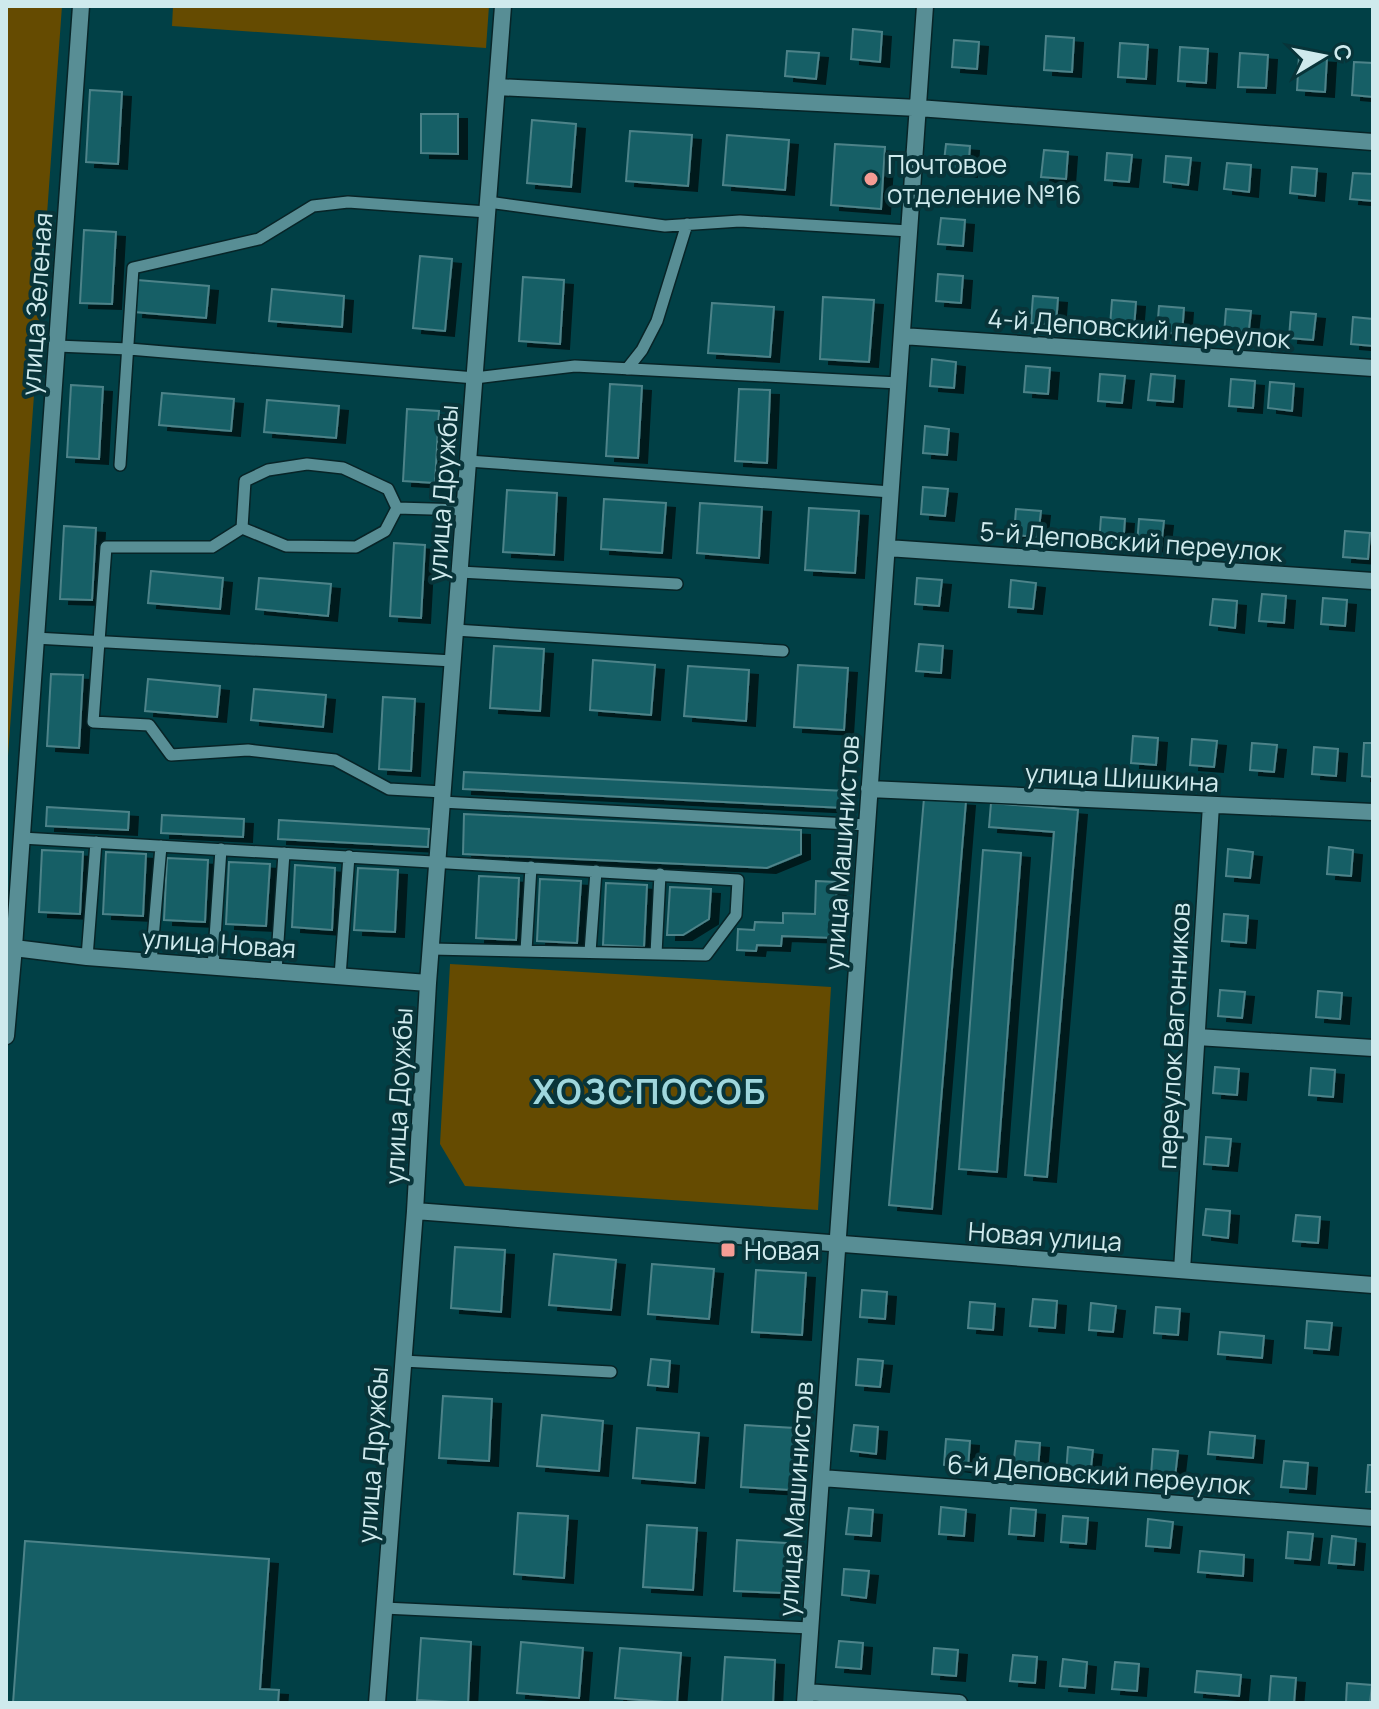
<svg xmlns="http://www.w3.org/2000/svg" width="1379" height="1709" viewBox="0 0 1379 1709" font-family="Manrope,sans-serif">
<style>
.green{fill:#654b01}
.building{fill:#185e66;stroke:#4d8389;stroke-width:2;filter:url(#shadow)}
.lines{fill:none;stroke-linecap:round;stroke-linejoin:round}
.lane-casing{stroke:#072427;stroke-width:14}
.street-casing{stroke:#072427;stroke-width:19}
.lane{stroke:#588e95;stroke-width:11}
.street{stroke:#588e95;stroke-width:16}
.poi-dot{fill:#f59c94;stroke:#083439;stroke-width:3}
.labels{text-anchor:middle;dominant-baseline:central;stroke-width:8;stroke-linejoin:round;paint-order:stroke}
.poi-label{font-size:26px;fill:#cfeaed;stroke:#083439;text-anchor:start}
.street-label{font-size:26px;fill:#cfeaed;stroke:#083439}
.district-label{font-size:34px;font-weight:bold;letter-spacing:2px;fill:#9fd7dd;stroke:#083439}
</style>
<defs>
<filter id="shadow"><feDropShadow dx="9" dy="5" stdDeviation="0" flood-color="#0009"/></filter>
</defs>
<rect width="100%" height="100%" fill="#014046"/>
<path class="green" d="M6,6H62L6,784Z
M173,6H489L486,48L172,26Z
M450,964L831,987L818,1210L465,1186L440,1144Z"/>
<path class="building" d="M853,29L882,32L880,62L851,59Z
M1046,36L1074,38L1072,72L1044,70Z
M954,40L979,42L977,69L952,67Z
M1120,43L1148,45L1146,79L1118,77Z
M1180,47L1208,49L1206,83L1178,81Z
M787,51L819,53L816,79L785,76Z
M1240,53L1268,55L1266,88L1238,87Z
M1299,56L1327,58L1325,92L1297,90Z
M1354,62L1373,63V97L1352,95Z
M90,90L122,92L118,164L86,162Z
M421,114H458V154L421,153Z
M532,120L576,124L571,187L527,183Z
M630,131L692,135L688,186L626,181Z
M727,135L789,140L785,190L723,185Z
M835,144L885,147L881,209L831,205Z
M946,144L970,146L968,172L943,170Z
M1044,150L1068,152L1066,179L1041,177Z
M1107,153L1132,155L1129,182L1105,180Z
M1166,156L1191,158L1188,185L1164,182Z
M1227,163L1251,165L1249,192L1224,189Z
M1292,167L1317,169L1315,196L1290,193Z
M1353,173L1373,174V201L1350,199Z
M941,218L965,220L963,246L938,244Z
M84,230L116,232L112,304L80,303Z
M420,256L452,259L445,331L413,328Z
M938,274L963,276L961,303L936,301Z
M523,277L564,280L560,344L519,341Z
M137,280L209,286L206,318L134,312Z
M272,289L344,296L342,327L269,321Z
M1033,296L1058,298L1056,325L1031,323Z
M823,297L874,300L869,362L820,359Z
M1112,300L1136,302L1134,328L1110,326Z
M712,303L774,307L770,357L708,353Z
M1159,306L1184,308L1182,334L1157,332Z
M1226,309L1251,311L1248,338L1224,335Z
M1291,312L1316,314L1313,340L1289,338Z
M1353,317L1373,319V346L1351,344Z
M932,359L956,362L954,388L930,386Z
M1026,366L1050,368L1048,394L1024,392Z
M1100,374L1125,376L1122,403L1098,401Z
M1151,374L1175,376L1173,402L1148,400Z
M1231,379L1255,381L1253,408L1229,406Z
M1270,382L1294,384L1292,411L1268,408Z
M610,384L642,386L638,458L606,456Z
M71,385L103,387L99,459L67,457Z
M739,389L770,390L767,463L735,461Z
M162,393L234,399L231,431L159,425Z
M267,400L339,406L336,438L264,432Z
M407,409L439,411L435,483L403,481Z
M925,426L949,429L947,455L923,453Z
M923,487L948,489L945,516L921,514Z
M507,490L557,493L554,555L503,552Z
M604,499L666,503L662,553L601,549Z
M700,503L762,507L759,558L697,553Z
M809,508L859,511L855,573L805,570Z
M1016,509L1041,511L1038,537L1014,535Z
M1101,517L1125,519L1123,546L1099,544Z
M1139,519L1164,521L1161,547L1137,545Z
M64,526L96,528L92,600L60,599Z
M1345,531L1370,533L1368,559L1343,557Z
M394,543L425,545L421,618L390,616Z
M151,571L223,578L220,609L148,603Z
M259,578L331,584L328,616L256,609Z
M917,578L942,580L939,606L915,604Z
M1011,580L1036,583L1033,609L1009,607Z
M1262,594L1286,596L1284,623L1259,621Z
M1323,598L1347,600L1345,626L1321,624Z
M1213,599L1237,601L1235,628L1210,625Z
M919,644L943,646L941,673L916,671Z
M494,646L544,649L540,711L490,708Z
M593,660L655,665L651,715L590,710Z
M798,665L848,668L844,730L794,727Z
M688,666L749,670L746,721L684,716Z
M51,674L83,675L79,748L47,746Z
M148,679L220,686L217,717L145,711Z
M254,689L326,695L323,727L251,720Z
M383,697L415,699L411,771L379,769Z
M1133,736L1158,738L1156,765L1131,763Z
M1192,739L1217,741L1214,767L1190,765Z
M1252,743L1277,745L1274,772L1250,770Z
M1364,743H1373V777L1362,776Z
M1314,747L1338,749L1336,776L1312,774Z
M464,772L845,791L844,808L463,789Z
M924,798L966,801L932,1209L889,1205Z
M991,803L1078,810L1047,1177L1025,1175L1054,832L989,827Z
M47,807L129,812L128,830L46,826Z
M464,814L801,830V854L767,868L463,854Z
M162,815L244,819L243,837L161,833Z
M279,820L429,829L428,847L278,839Z
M1329,847L1353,850L1351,876L1327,874Z
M1228,849L1253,852L1250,878L1226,876Z
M42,850L83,852L80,914L39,912Z
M983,850L1021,853L997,1172L959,1169Z
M106,852L146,854L143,916L103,914Z
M167,858L208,860L205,922L164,920Z
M229,862L270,864L266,926L226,924Z
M295,865L335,868L332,930L292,927Z
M358,868L398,870L395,932L354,930Z
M479,876L519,878L516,940L476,938Z
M540,879L581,881L577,943L537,941Z
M816,881L837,882L834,938L782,936L781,946L757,945L756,951L737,950L738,929L754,930L755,922L783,923V913L815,914Z
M606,883L647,885L644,947L603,945Z
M670,887L711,889L709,919L683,935H667Z
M1224,914L1248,916L1246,943L1222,941Z
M1220,990L1245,992L1242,1018L1218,1016Z
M1318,991L1342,993L1340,1019L1316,1017Z
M1215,1067L1239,1069L1237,1095L1213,1093Z
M1311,1068L1335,1070L1333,1097L1309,1095Z
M1206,1137L1231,1139L1228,1166L1204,1164Z
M1206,1209L1230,1211L1228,1238L1203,1235Z
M1296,1215L1320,1217L1318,1243L1293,1241Z
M455,1247L505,1250L501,1312L451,1308Z
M554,1254L616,1260L611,1310L549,1305Z
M652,1264L714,1269L709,1319L648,1314Z
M756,1270L806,1273L802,1335L752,1332Z
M862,1290L887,1292L885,1319L860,1317Z
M1033,1299L1057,1301L1055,1328L1030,1326Z
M970,1302L995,1304L993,1330L968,1328Z
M1091,1303L1116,1306L1113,1332L1089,1330Z
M1156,1307L1180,1309L1178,1335L1154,1333Z
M1307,1321L1332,1323L1329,1350L1305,1348Z
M1220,1332L1264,1336L1262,1358L1218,1354Z
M651,1359L670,1361L668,1387L648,1385Z
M858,1359L883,1361L880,1387L856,1385Z
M443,1396L492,1399L489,1461L439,1458Z
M542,1415L603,1421L599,1471L537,1466Z
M745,1425L795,1428L791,1490L741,1487Z
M854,1425L878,1427L876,1454L851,1451Z
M637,1428L699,1433L695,1483L633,1478Z
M1210,1432L1255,1436L1253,1458L1208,1454Z
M946,1439L970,1441L968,1468L944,1465Z
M1016,1441L1040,1443L1038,1470L1013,1468Z
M1068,1447L1093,1450L1090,1476L1066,1474Z
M1153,1449L1178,1451L1175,1477L1151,1475Z
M1284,1461L1308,1463L1306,1489L1281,1487Z
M1368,1465H1373V1492H1366Z
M941,1507L966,1510L964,1536L939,1534Z
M849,1508L873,1510L871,1536L846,1534Z
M1011,1508L1036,1510L1034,1536L1009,1534Z
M518,1513L568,1516L564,1578L514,1574Z
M1063,1516L1088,1518L1086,1544L1061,1542Z
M1148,1519L1173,1522L1170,1548L1146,1546Z
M647,1525L697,1528L693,1590L643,1587Z
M1288,1532L1313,1534L1310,1560L1286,1558Z
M1332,1536L1356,1539L1354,1565L1329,1563Z
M737,1540L786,1543L783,1593L734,1591Z
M25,1541L269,1559L260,1689L279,1690L278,1703H13Z
M1200,1551L1244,1555L1243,1576L1198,1572Z
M844,1569L869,1571L866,1598L842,1595Z
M421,1638L471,1642L468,1703L417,1700Z
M839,1641L863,1643L861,1669L836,1667Z
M521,1642L583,1648L579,1698L517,1693Z
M620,1648L681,1653L677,1703L615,1698Z
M934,1648L958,1650L956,1676L932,1674Z
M1013,1655L1037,1657L1035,1683L1010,1681Z
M725,1657L775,1660L773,1703H722Z
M1063,1659L1087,1662L1085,1688L1060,1686Z
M1115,1662L1139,1664L1137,1691L1112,1689Z
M1197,1671L1241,1675L1239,1696L1195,1692Z
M1271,1676L1296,1678L1294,1703H1269Z
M1347,1683L1372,1685L1370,1703H1346Z"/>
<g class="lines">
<g class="lane-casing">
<path id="lane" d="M488,202L665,226L740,221L909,231
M57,346L129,349L475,378L575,366L898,383
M627,369L642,350L657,321L687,224
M468,461L891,492
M307,464L343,468L388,489L397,508L385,531L356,547L286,546L242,528L245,481L268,470Z
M120,465L133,268L259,239L313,206L348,202L487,212
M397,508L465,510
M242,528L212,547H106L93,722L149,725L171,755L248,750L335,760L389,789L443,792
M460,572L677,584
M455,630L783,651
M35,638L453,661
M442,802L867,825
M22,838L738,880L736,915L706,955L431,949
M526,951L531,867
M590,952L596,871
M656,954L660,874
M87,957L96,842
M151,962L161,846
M213,967L221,849
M276,971L284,853
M340,976L349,856
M403,1361L611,1372
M384,1608L810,1628"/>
</g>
<g class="street-casing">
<path id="street" d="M497,87L918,108L1373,142
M902,336L1373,368
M887,548L1373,581
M869,789L1373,812
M6,947L87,957L428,983
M6,1036L14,947L81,6
M1197,1037L1373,1048
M415,1211L1373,1285
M1182,1270L1211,805
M821,1478L1373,1518
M806,1692L959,1703
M377,1703L415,1211L428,983L503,6
M805,1703L925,6"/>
</g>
<use href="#lane" class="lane"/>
<use href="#street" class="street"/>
</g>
<g class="poi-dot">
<circle cx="871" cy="179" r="8"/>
<rect x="720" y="1242" width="16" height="16" rx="4"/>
</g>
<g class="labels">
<g class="poi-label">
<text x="887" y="164">Почтовое<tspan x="887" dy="30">отделение №16</tspan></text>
<text x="744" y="1250">Новая</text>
</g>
<g class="street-label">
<text transform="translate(36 304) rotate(-86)">улица Зеленая</text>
<text transform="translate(1139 328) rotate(4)">4-й Деповский переулок</text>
<text transform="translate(442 493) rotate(-86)">улица Дружбы</text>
<text transform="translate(1131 541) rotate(4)">5-й Деповский переулок</text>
<text transform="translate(1122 777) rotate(3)">улица Шишкина</text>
<text transform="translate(841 853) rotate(-86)">улица Машинистов</text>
<text transform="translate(219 943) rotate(4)">улица Новая</text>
<text transform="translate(1173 1036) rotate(-87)">переулок Вагонников</text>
<text transform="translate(398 1096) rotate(-87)">улица Доужбы</text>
<text transform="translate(1045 1236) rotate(4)">Новая улица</text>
<text transform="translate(372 1455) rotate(-86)">улица Дружбы</text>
<text transform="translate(1099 1474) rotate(4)">6-й Деповский переулок</text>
<text transform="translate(795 1499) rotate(-86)">улица Машинистов</text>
</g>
<g class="district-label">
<text x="650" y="1091">ХОЗСПОСОБ</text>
</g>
</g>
<rect width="1379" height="1709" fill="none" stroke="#cfeaed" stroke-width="16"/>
<g transform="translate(1323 56) rotate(80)" stroke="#083439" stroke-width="6" paint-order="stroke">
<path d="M0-6L14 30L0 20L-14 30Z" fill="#cfeaed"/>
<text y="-12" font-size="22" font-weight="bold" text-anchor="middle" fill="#cfeaed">С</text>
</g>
</svg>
